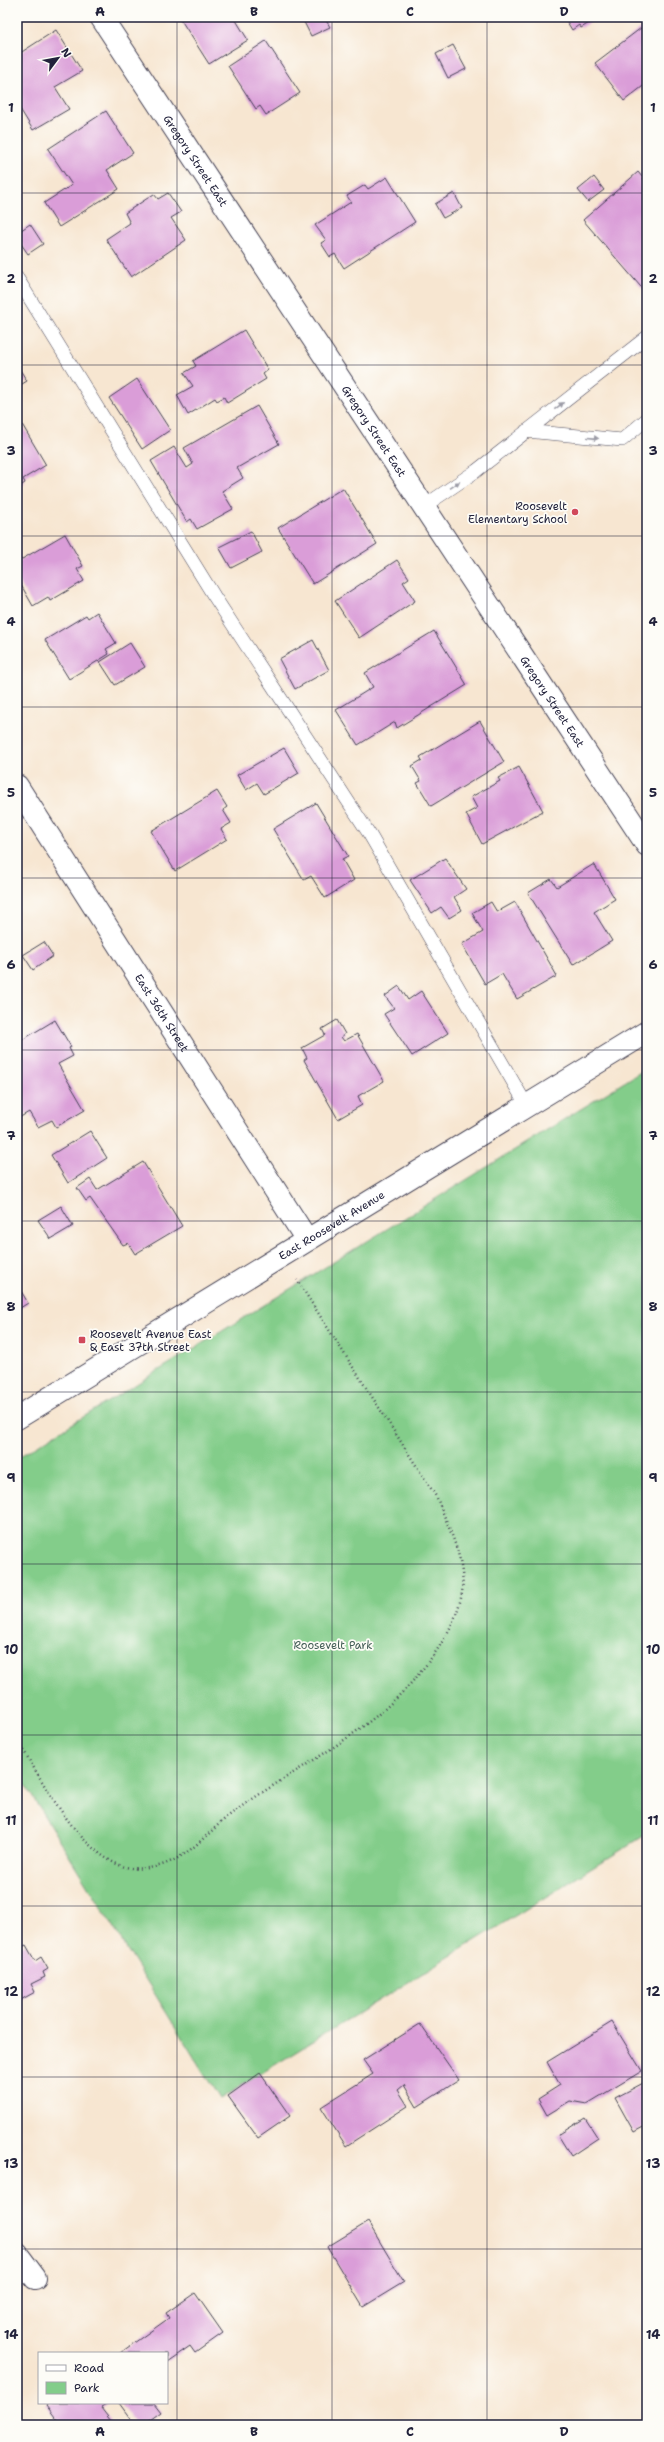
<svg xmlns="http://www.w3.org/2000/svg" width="664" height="2442" viewBox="0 0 664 2442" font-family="'Shantell Sans',sans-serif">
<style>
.green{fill:#83cd8a;stroke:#527862}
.building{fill:#da9dd8}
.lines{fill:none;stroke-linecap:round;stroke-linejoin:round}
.service-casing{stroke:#423f52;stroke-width:14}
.minor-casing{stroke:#423f52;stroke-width:24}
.tertiary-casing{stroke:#423f52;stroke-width:24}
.path{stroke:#423f52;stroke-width:2.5;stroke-dasharray:1 3;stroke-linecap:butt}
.service{stroke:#fff;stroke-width:13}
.minor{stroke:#fff;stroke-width:22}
.tertiary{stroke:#fff;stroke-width:22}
.oneway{fill:#9c9ca7}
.grid{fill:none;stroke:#22223b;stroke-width:1;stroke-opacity:0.55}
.poi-dot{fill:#d1495b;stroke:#fdfcf7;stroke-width:1.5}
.labels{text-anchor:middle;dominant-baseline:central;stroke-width:3.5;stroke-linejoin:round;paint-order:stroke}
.street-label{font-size:11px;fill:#22223b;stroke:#fdfcf7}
.poi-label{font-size:11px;fill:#22223b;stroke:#fdfcf7;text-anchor:end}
.park-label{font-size:11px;fill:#445e57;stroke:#fdfcf7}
.neatline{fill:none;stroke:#22223b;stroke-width:1.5}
.grid-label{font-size:13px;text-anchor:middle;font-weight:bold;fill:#22223b}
</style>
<rect width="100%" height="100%" fill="#fdfcf7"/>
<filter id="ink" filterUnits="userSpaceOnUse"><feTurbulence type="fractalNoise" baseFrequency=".025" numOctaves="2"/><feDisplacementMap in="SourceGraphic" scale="8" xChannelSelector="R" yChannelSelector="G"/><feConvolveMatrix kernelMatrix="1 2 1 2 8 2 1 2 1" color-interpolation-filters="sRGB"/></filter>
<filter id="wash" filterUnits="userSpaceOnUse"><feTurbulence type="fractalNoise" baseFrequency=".012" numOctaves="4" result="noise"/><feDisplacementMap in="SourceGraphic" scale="16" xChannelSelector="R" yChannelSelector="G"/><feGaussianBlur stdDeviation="0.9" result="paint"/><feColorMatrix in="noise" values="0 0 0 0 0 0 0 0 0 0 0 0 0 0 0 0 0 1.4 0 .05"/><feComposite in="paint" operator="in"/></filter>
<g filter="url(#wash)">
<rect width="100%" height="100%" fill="#f7e6d1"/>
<path class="green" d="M647,1068V1834L220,2099L17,1772V1458Z"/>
<g id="blocks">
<path class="building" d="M179,17H234L248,40L209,64Z
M312,17H324L330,27L311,36L304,22Z
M564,17H599L581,28L579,25L572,30Z
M647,27V83L624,101L595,63L641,28L643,31Z
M56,30L82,71L55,87L69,109L33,130L17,104V55Z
M266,41L300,93L266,115L260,106L256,109L228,66Z
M453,45L466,69L448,78L436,54Z
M106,111L133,153L107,170L119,189L59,227L44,203L72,185L48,149Z
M638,172L647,183V294L583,220Z
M387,177L415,222L344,268L335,254L330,257L321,243L326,240L315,225L351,202L347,196L365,185L368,189Z
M594,177L604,190L588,202L578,190Z
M168,193L181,212L171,218L186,240L131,277L106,239L130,223L125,213L154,194L158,199Z
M454,193L462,208L443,218L435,204Z
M30,224L43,244L28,254L17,238V233Z
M244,330L268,370L263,374L266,379L227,403L224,397L217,401L215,398L188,415L177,395L193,386L184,373L196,366L193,361Z
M17,365L27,381L17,387Z
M137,379L170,430L142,449L109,398Z
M257,406L279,444L237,468L243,478L222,491L233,509L197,529L191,519L187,522L151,461L174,447L187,468L193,464L184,448Z
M20,421L46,465L23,479L25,483L17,488V423Z
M343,488L377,544L313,584L278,528Z
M251,531L262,552L231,568L219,547Z
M65,534L83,566L77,569L84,581L50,601L48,597L33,606L17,578V562Z
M397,560L409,578L403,582L415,601L359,638L335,601Z
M97,612L116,643L106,649L109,654L69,679L45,640L86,615L88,618Z
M434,631L467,685L397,728L395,722L358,745L336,710L373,687L365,673Z
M313,640L329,670L295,689L279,659Z
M130,643L145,667L115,685L100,662Z
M480,721L504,762L431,806L417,783L421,781L412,766L422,760L420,757Z
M284,748L299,773L264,794L257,783L246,790L237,775Z
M519,767L543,811L482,844L466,814L477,808L471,797L500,781L498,778Z
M217,791L227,807L223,810L231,823L221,829L227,839L175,871L151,831Z
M316,803L348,856L342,859L354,880L325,898L311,876L304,880L273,829Z
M445,858L466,889L454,897L462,910L449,918L441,907L432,913L410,880Z
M594,864L615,899L594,912L612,941L573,965L528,893L551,879L557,887Z
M491,902L497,912L515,902L557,976L517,999L502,974L485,984L462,944L483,932L472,913Z
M44,942L53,956L33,970L23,955Z
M399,986L408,1000L421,991L448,1033L412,1056L384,1014L394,1008L385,996Z
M55,1020L71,1047L69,1048L73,1056L58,1064L85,1110L56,1127L52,1120L38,1127L29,1112L17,1119V1043Z
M337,1020L345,1034L341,1037L344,1041L357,1034L384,1081L358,1096L362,1105L338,1119L304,1060L307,1058L302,1048L325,1035L322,1029Z
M90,1131L107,1158L68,1183L51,1155Z
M143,1162L182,1226L135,1254L128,1243L123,1245L90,1198L86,1201L77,1188L90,1179L97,1190Z
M61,1206L73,1226L51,1239L38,1220Z
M17,1284L28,1303L17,1310Z
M17,1940L21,1947L26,1945L35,1961L41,1957L48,1969L43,1972L45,1977L31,1984L35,1992L17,2002Z
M612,2022L642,2071L587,2104L570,2101L547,2115L538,2099L560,2085L547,2062Z
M420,2024L459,2080L417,2107L404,2085L398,2090L408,2106L346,2146L321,2107L373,2074L363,2060Z
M260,2073L290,2116L258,2138L228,2096Z
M647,2081V2125L634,2132L615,2098Z
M585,2118L598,2138L571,2156L558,2135Z
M368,2222L404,2282L363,2307L327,2247Z
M195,2293L223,2333L195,2353L190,2346L167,2362V2353H120L169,2318L166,2313Z
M49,2403H109L101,2408L114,2425H61L46,2405Z
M119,2403H154L161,2412L143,2425H135Z"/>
</g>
</g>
<g filter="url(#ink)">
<use href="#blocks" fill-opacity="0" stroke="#423f52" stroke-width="1"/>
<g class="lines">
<g class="service-casing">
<path id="service" d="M17,278L214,596L370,835L527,1106
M526,431L622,440L647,419
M423,507L476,471L647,337"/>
</g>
<g class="minor-casing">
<g id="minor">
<path id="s1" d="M101,17L647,845"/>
<path id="s2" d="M17,786L307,1240"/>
<path d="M17,2254L35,2278"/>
</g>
</g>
<g class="tertiary-casing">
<g id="tertiary">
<path id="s3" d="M17,1418L647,1032"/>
</g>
</g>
<path class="path" d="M17,1740C42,1779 76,1850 122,1866C141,1872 164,1867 181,1856C199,1845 214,1827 231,1814C291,1770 361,1739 412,1682C432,1659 452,1632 460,1602C470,1567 449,1530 437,1498L297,1280"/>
<use href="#service" class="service"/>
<use href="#minor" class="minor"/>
<use href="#tertiary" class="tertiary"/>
</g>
<defs><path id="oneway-solid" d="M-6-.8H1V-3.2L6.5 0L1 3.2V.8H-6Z"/></defs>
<g class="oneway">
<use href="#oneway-solid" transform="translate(559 406) rotate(-38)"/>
<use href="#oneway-solid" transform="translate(593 438) rotate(5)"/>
<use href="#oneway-solid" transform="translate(455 485) rotate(-34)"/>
</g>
</g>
<path class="grid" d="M177,17V2425M332,17V2425M487,17V2425M17,193H647M17,365H647M17,536H647M17,707H647M17,878H647M17,1050H647M17,1221H647M17,1392H647M17,1564H647M17,1735H647M17,1906H647M17,2077H647M17,2249H647"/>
<g class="poi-dot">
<circle cx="575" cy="512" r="4"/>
<rect x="78" y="1336" width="8" height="8" rx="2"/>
</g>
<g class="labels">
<g class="street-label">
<text stroke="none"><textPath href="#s1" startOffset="172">Gregory Street East</textPath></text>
<text stroke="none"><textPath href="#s1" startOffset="496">Gregory Street East</textPath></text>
<text stroke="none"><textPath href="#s1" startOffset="820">Gregory Street East</textPath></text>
<text stroke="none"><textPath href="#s2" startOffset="269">East 36th Street</textPath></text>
<text stroke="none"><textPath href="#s3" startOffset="369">East Roosevelt Avenue</textPath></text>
</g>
<g class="poi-label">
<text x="567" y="506">Roosevelt<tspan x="567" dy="13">Elementary School</tspan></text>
<text x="90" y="1334" text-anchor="start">Roosevelt Avenue East<tspan x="90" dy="13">&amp; East 37th Street</tspan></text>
</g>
<g class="park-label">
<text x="333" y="1645">Roosevelt Park</text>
</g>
</g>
<rect width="664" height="2442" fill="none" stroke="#fdfcf7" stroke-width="44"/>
<rect x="38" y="2352" width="130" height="52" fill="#fdfcf7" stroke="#a5a5ac"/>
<rect x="46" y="2365" width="20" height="6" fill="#ffffff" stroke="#a5a5ac"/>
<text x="74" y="2372" font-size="12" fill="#22223b">Road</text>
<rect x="46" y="2382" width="20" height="12" fill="#83cd8a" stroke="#a5a5ac"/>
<text x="74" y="2392" font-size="12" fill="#22223b">Park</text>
<g transform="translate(58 58) rotate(58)" stroke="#fdfcf7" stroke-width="3" paint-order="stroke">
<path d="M0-3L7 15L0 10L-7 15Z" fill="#22223b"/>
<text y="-6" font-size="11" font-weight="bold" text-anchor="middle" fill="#22223b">N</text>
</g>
<rect x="22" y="22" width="620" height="2398" class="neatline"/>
<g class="grid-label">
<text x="100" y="16">A</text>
<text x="254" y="16">B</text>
<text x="410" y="16">C</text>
<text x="564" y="16">D</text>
<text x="11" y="112">1</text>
<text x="653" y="112">1</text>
<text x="11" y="283">2</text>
<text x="653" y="283">2</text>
<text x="11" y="455">3</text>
<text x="653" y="455">3</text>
<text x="11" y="626">4</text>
<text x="653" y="626">4</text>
<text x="11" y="797">5</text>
<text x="653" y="797">5</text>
<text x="11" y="969">6</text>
<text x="653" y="969">6</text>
<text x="11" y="1140">7</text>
<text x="653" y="1140">7</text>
<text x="11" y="1311">8</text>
<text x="653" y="1311">8</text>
<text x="11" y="1482">9</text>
<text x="653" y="1482">9</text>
<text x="11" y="1654">10</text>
<text x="653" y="1654">10</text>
<text x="11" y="1825">11</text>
<text x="653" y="1825">11</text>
<text x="11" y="1996">12</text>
<text x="653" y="1996">12</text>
<text x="11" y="2168">13</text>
<text x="653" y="2168">13</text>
<text x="11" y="2339">14</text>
<text x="653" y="2339">14</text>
<text x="100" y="2436">A</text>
<text x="254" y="2436">B</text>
<text x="410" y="2436">C</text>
<text x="564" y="2436">D</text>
</g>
</svg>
